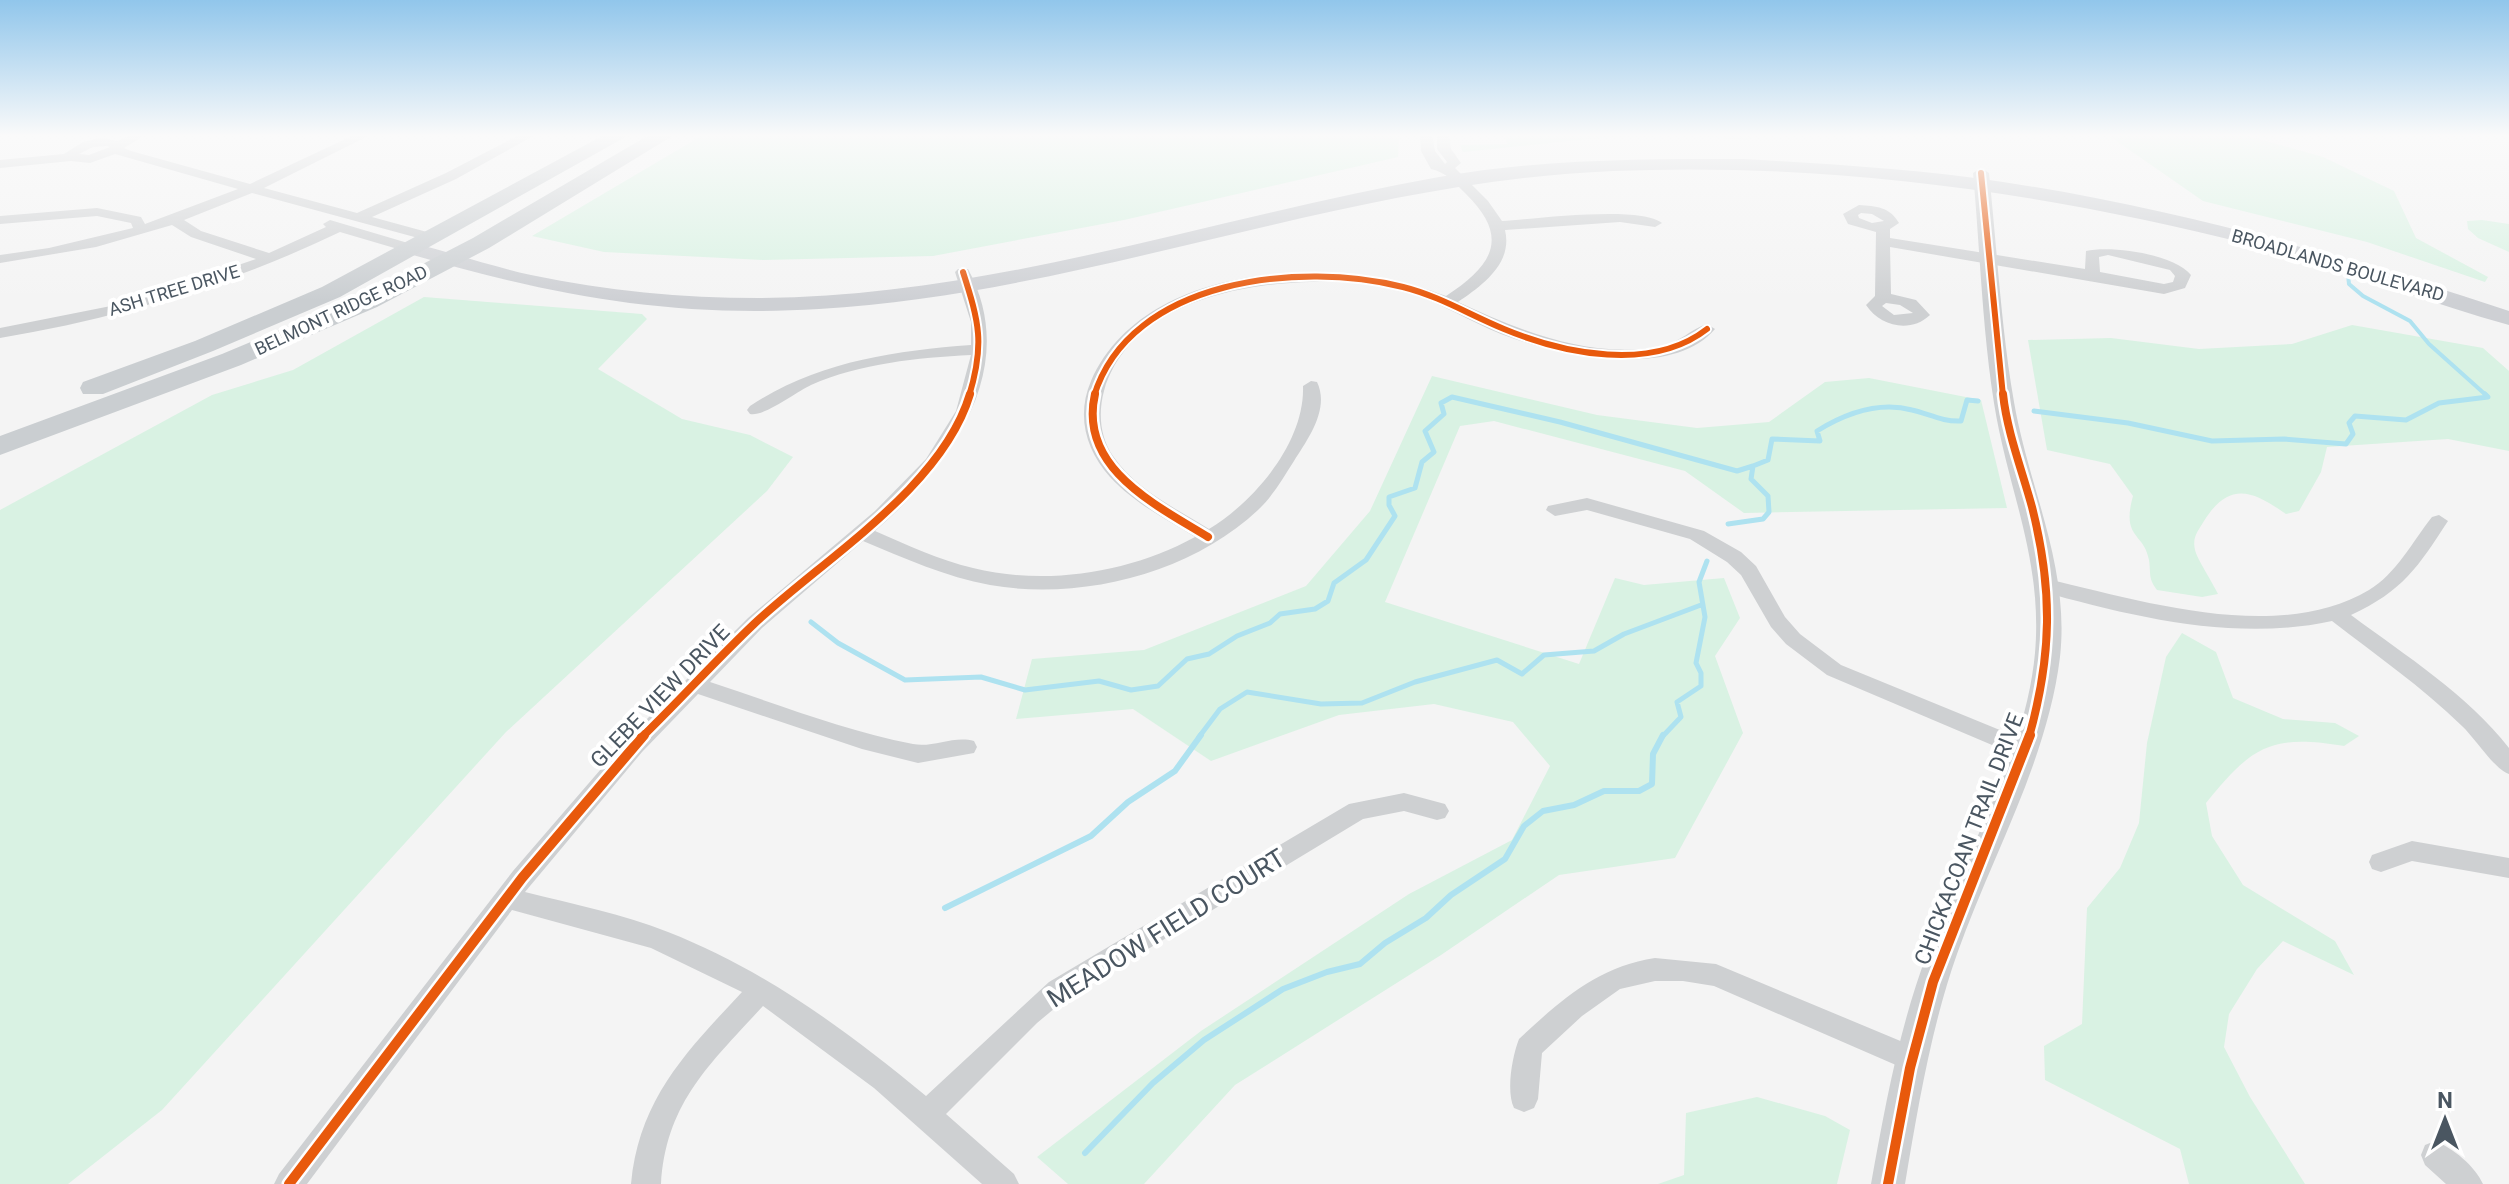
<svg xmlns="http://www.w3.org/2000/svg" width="2509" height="1184" viewBox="0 0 2509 1184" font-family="Roboto,sans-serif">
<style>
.green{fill:#d9f2e3}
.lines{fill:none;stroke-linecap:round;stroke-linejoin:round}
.stream-far2{stroke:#aee2f0;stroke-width:4}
.stream-far1{stroke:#aee2f0;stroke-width:5}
.stream{stroke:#aee2f0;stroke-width:6}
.minor{fill:#ced0d2;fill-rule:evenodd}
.tertiary{fill:#ced0d2;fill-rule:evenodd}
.secondary{fill:#ced0d4;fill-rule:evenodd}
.primary{fill:#caced1;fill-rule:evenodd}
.cycleway-far2-casing{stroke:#fff;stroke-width:10}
.cycleway-far1-casing{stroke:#fff;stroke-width:13}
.cycleway-casing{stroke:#fff;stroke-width:15}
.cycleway-far2{stroke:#e8590c;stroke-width:6}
.cycleway-far1{stroke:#e8590c;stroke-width:8}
.cycleway{stroke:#e8590c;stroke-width:10}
.labels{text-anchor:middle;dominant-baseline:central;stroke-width:8;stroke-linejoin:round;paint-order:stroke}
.far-street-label{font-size:18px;fill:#4a5661;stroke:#fff}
.street-label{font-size:22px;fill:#4a5661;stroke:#fff}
.near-street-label{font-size:26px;fill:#4a5661;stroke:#fff}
</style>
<rect width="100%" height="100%" fill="#f4f4f4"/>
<path class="green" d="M703,135H1399L1398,157L1124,220L933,256L763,260L604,252L532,236Z
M1505,135H1745L1751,137L1747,140L1686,135L1598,138L1463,152L1460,145L1507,144Z
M2108,135H2245L2323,157L2394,191L2416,238L2488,277L2485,282L2367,242L2203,201Z
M2482,220L2509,224V252L2478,238L2468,229L2467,221Z
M424,297L642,314L647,319L598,369L682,419L750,435L793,457L767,491L506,732L162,1110L68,1184H0V510L212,395L293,370Z
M2352,325L2483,348L2509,371V451L2448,439L2327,447L2321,472L2299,511L2286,514C2252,490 2229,481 2204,521C2198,531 2192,537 2195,550C2197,559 2213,583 2218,594L2202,597L2157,590C2148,578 2151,574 2149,560C2144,532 2121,539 2133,496L2110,464L2047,450L2028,340L2111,338L2199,349L2292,344Z
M1432,376L1597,415L1697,428L1769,422L1825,382L1869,378L1981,400L2007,508L1744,513L1685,471L1494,421L1460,426L1385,602L1579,664L1615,578L1644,585L1724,578L1740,618L1715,656L1743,733L1675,858L1559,875L1441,955L1235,1085L1144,1184H1068L1037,1157L1201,1031L1409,894L1512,840L1550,766L1513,722L1434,704L1339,715L1211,761L1133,709L1016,719L1032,659L1144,650L1306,586L1370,511Z
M2182,633L2216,652L2233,698L2283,719L2335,723L2359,736L2344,746C2271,734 2252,746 2206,803L2212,836L2243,885L2335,941L2354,975L2283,941L2257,969L2229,1014L2224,1047L2250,1097L2305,1184H2189L2180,1149L2045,1080L2044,1046L2082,1024L2087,908L2120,868L2139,823L2147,743L2166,657Z
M1757,1097L1825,1116L1850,1130L1837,1184H1658L1684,1175L1686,1113Z"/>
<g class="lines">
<path class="stream-far2" d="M2348,275L2349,284L2363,296L2410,321L2429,344L2487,396"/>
<path class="stream-far1" d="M2034,411L2128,423L2212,441L2284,439L2346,444L2353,434L2349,423L2355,416L2406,420L2439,403L2488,397L2485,394
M1728,524L1763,519L1769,512L1768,496L1751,479L1753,466L1768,460L1772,439L1820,441L1817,431C1846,413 1878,401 1912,410C1929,414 1943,422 1961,421L1967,400L1978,401
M811,622L838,643L905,680L981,677L1025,690L1099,681L1131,690L1158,686L1187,659L1209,654L1237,636L1270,623L1280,614L1315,609L1328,601L1334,583L1366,560L1395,516L1389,505V497L1415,488L1422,462L1434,452L1425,431L1444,414L1441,403L1452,397L1560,422L1737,471L1753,466
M1199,737L1220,709L1247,692L1321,704L1362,703L1415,682L1497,660L1522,674L1544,655L1594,651L1624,634L1701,605
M1662,737L1681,717L1677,702L1701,686V673L1696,663L1705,617L1699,582L1707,561"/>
<path class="stream" d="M945,908L1091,836L1128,802L1175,771L1201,735
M1085,1153L1153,1083L1204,1040L1283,989L1327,972L1360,964L1385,943L1426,918L1451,895L1505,859L1524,826L1543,811L1574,805L1604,791H1639L1652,784L1653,754L1663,735"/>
<path class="minor" d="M129,135H145L124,148L131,151L250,184L354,135H370L264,188L357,213L446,173L519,135H535L456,179L372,217L438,235V241L433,242L252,193L184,220L201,231L269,253L326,227L323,224L330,220L418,246V252H408L340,232C232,284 119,318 0,338V328L126,303L256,259L191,237L172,225L96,247L0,263V255L49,248L133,228L131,223L97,216L0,224V216L97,208L141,217L145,224L238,189L115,154L90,163L71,161L0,168V160L64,154L83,142L100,138L118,141ZM107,146L110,147L89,155L79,154L93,147Z
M1420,135H1432L1435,151L1445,164L1447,162L1437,149V135H1449L1451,149L1461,163L1455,168L1488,201L1502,221C1534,219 1640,205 1662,223L1655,227L1620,222L1505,230C1513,263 1483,285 1458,302C1521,331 1591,360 1663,346C1680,342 1691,329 1707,324L1715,329C1671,381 1556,355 1501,334C1471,322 1443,304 1412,294C1379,284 1344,280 1310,282C1233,284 1129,306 1104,391C1098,413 1100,437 1113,456C1135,489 1175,508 1209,529C1255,501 1305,442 1303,386L1311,381L1317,382C1330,409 1308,439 1294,461C1283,478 1273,496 1258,510C1190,574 1080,601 990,585C946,577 904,558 863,541L762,628L710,682C777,704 843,730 913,744C933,748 954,735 974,741L977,747L974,753L918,763L862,749L698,694L642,752L525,892C573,904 622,914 668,932C765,970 846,1030 926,1096L1049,982L1349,804L1404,793L1445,804L1449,811L1445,818L1437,820L1404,811L1363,819L1067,998L1037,1023L946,1114L1014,1174L1019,1184H982L874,1088L763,1006C711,1063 666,1102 661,1184H631C639,1099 686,1052 742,992L651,948L512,910L307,1184H274L279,1174L513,871L626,740L748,618L875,511L926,459L956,411L971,355C917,358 861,363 811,385C796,392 764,417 750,414L747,410L750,406C817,362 892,351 971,345V322L955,272L958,269H968C1022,369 950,466 875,531C907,545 939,560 973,568C1046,586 1129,573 1195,537C1166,519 1134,503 1110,477C1086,450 1076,416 1091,381C1144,260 1339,254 1446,296C1492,266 1511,238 1466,194C1455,183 1446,172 1431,169L1421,151Z
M1859,205C1876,206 1890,207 1899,223L1890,229V238L2085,269L2086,251C2111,245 2174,254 2191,275L2185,288L2164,294L1890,247L1891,294L1916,300L1930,315C1910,334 1880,326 1866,305L1875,296L1876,232L1848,224L1843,214ZM1861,213L1872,214L1884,221L1872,223L1859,218L1858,215ZM2108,255L2170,270L2175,276L2173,282L2164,284L2100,272L2099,257ZM1886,303L1900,305L1913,313L1894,315L1882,306Z
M1587,498L1704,531L1741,552L1756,566L1785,617L1800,634L1841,665L2034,744L2037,750L2034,756L2026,759L2018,756L1827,675L1786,644L1771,627L1741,575L1727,562L1690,539L1587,510L1555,516L1546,510L1548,506Z
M2439,515L2448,521C2418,567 2403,591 2351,615C2406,656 2467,694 2509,748V774C2494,769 2475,738 2462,726C2422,687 2376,655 2332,621C2236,642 2133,617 2040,591L2037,586L2047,579C2143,601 2278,644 2369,590C2396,574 2413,541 2432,517Z
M2412,841L2509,858V878L2412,861L2381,872L2372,869L2369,862L2372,855Z
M1655,958L1716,964L1922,1050L1926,1059L1922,1068L1912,1072L1714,986L1683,981H1655L1620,989L1582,1016L1542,1053L1538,1099L1534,1108L1524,1112L1514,1108C1506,1091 1512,1057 1519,1039C1561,1000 1597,967 1655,958Z
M2435,1141C2453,1148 2475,1166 2483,1184H2446L2425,1165L2421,1155L2425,1145Z"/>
<path class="tertiary" d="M1981,168L1989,173C1997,249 2001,327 2014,402C2029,489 2070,566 2060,657C2047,762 1992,855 1957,954C1931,1028 1918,1107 1905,1184H1871C1885,1107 1899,1028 1927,954C1963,855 2025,760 2035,653C2043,559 2008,491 1994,403C1982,327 1980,249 1973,173Z"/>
<path class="secondary" d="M1743,159C1830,164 1917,169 2003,182C2176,208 2343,256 2509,311V325C2423,301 2339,268 2252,245C2044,192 1828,162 1613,171C1343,182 1089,293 819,309C668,318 550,295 406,253L403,249L413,243C452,253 491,266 531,275C606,291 682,298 759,298C991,297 1213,217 1439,177C1539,159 1641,159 1743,159Z"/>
<path class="primary" d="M604,135H629L340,297L213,351L103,394H83L80,388L83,382L195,341L322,287Z
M649,135H674L489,248L377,307L241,365L0,455V436L222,354L359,297L473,238Z"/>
<g class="cycleway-far2-casing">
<path id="cycleway-far2" d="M1981,173L2003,396
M963,272C979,322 985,344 969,396
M1094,396C1130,278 1302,261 1403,287C1439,296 1470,315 1504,329C1564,354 1652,372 1707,329"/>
</g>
<g class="cycleway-far1-casing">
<path id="cycleway-far1" d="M1095,394C1078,468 1156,505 1208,537
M2003,394C2007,432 2022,470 2032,507C2053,590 2052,655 2029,737
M642,737C680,700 716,660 754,624C823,559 942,488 970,394"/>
</g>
<g class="cycleway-casing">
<path id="cycleway" d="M289,1184L522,878L644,735
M1888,1184L1910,1068L1933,982L2030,735"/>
</g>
<use href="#cycleway-far2" class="cycleway-far2"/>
<use href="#cycleway-far1" class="cycleway-far1"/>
<use href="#cycleway" class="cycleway"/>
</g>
<linearGradient id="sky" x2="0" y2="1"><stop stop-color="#91c6eb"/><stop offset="0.45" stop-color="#fafafa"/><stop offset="1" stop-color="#fafafa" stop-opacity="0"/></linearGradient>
<rect width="2509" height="301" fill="url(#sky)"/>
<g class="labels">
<g class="far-street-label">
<text transform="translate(2338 265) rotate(16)">BROADLANDS BOULEVARD</text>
<text transform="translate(174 290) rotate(-17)">ASH TREE DRIVE</text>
<text transform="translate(341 310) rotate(-25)">BELMONT RIDGE ROAD</text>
</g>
<g class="street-label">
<text transform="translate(660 696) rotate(-46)">GLEBE VIEW DRIVE</text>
<text transform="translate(1969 839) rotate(-69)">CHICKACOAN TRAIL DRIVE</text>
</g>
<g class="near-street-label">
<text transform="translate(1166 928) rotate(-32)">MEADOW FIELD COURT</text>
</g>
</g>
<g transform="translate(2445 1120)" stroke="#ffffff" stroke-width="6" paint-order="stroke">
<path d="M0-6L14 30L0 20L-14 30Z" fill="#4a5661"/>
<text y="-12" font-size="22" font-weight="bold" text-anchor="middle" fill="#4a5661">N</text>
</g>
</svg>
